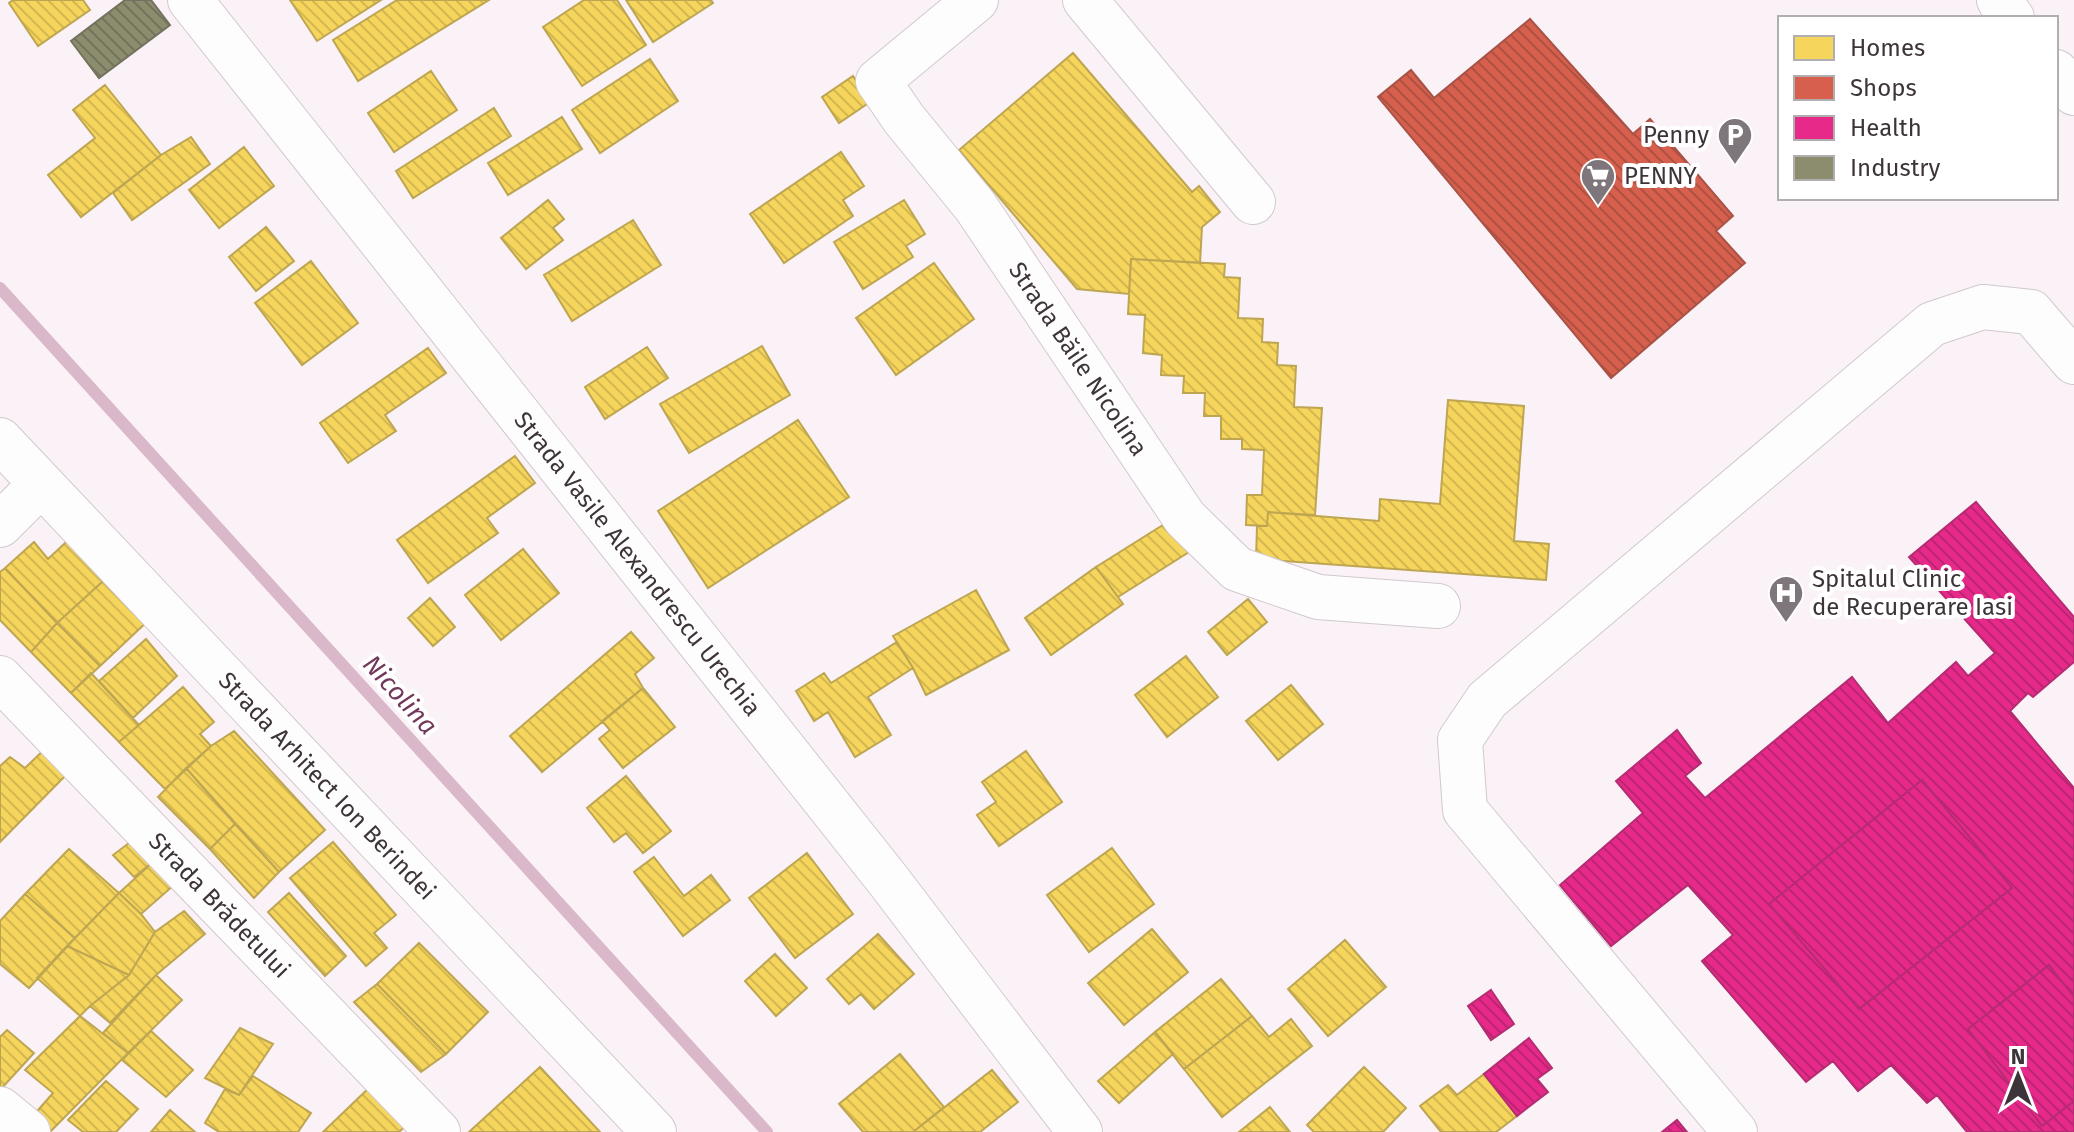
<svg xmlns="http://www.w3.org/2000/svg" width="2074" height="1132" viewBox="0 0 2074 1132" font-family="'Fira Sans',sans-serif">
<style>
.homes{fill:url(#homes-back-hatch);stroke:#bea552;stroke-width:2}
.shops{fill:url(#shops-back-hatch);stroke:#a85347;stroke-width:2}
.health{fill:url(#health-back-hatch);stroke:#b42c72;stroke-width:2;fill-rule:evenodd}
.industry{fill:url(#industry-back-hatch);stroke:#74725e;stroke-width:2}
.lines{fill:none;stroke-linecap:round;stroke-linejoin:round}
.stream{stroke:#dab8ca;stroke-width:12}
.minor-casing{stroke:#d0c9cd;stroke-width:46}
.minor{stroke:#fefdfe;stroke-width:44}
.labels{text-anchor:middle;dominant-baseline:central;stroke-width:8;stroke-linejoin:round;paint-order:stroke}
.poi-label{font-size:24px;fill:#3d3439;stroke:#fff;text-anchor:start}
.street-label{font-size:24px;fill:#3d3439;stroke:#fff}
.water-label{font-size:26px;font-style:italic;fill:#72385a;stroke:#fff}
</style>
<defs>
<pattern id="homes-back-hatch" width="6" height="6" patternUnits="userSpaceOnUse" patternTransform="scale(2)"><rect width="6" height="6" fill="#f6d55c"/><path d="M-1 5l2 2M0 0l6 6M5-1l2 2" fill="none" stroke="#d4b751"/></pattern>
<pattern id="shops-back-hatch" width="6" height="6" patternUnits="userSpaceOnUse" patternTransform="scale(2)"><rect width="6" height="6" fill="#d6604d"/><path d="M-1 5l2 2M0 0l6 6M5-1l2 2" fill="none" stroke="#af5041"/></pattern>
<pattern id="health-back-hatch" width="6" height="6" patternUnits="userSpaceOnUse" patternTransform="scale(2)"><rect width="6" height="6" fill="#e7298a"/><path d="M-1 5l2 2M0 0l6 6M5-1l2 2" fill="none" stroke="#bc2472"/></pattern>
<pattern id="industry-back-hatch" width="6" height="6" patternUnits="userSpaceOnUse" patternTransform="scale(2)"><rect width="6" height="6" fill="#8c8c6e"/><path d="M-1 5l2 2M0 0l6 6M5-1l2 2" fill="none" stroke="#74735b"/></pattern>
</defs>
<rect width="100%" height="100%" fill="#faf2f6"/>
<path class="homes" d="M13,0H83L90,10L38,46L9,3Z
M290,0H381L317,41Z
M397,0H489L358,81L333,40Z
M584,0H617L646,45L582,86L543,27Z
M626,0H711L713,3L653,42Z
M1073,53L1192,192L1199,186L1220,212L1202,227L1200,263L1131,259L1129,294L1077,289L959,150Z
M650,59L678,101L600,153L572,110Z
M431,71L457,110L394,152L368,113Z
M853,76L870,102L839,123L822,97Z
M105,85L161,155L81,217L48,175L95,138L73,110Z
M494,108L511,136L413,198L396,171Z
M562,117L582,149L508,195L488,163Z
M191,137L210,164L132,220L113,193L161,155Z
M244,147L274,186L219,228L189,190Z
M841,152L864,186L843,200L853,216L784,263L750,214Z
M548,200L564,219L553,228L563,240L526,269L501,238Z
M904,200L925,234L906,246L913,257L863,289L834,242Z
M633,220L661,265L572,321L544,275Z
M266,227L294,261L256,291L229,257Z
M1131,259L1225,264L1224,277L1240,278L1238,318L1263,319L1262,342L1278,343L1277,365L1296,366L1294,407L1322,408L1315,515L1268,512L1267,526L1246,525L1247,495H1262L1264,450L1242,449V439H1221V416H1204L1205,393H1183L1184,376L1161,375L1162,355L1143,353L1145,315L1128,314Z
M311,261L358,323L302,365L255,303Z
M934,263L974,319L896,375L856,318Z
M762,346L790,395L689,453L660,404Z
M647,347L668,378L605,419L585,387Z
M428,348L446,373L385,415L396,431L348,463L320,423Z
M1448,400L1524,406L1514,541L1549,544L1546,580L1256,559L1257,526H1267L1268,512L1379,521L1380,499L1440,504Z
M798,420L849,497L708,588L658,511Z
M515,456L535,483L487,518L498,533L428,583L397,540Z
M1166,523L1189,552L1118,597L1096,567Z
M79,530L112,573L57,623L5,568L34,542L48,559Z
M523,549L559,593L501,640L465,595Z
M1096,567L1123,604L1051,655L1025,618Z
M5,568L57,623L31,652L0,620V572Z
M112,573L150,619L100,666L57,623Z
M976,590L1009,650L926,695L913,668L893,636Z
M430,598L455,627L433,646L408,618Z
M1248,599L1267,622L1227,655L1208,632Z
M57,623L100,666L71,693L31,652Z
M631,632L654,658L635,674L643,688L542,772L510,736Z
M146,639L177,676L133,718L99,681Z
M897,642L913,668L868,697L891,735L855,757L828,712L814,721L796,691L824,673L831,683Z
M1186,656L1218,697L1167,737L1135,695Z
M91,673L139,725L119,742L71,693Z
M1291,685L1323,724L1278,760L1246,721Z
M183,687L214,722L200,734L211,746L165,789L119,742Z
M643,688L675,727L623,768L599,739L610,730L602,721Z
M234,731L325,830L279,872L186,768L211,746Z
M48,746L72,769L0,842V766L10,757L25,768Z
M1026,751L1062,802L999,846L977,815L996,802L982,782Z
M186,768L235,824L210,849L158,797Z
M626,776L671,831L643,853L626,833L614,842L587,808Z
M235,824L279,872L254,898L210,849Z
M133,840L153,862L134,877L113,855Z
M333,842L396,915L374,933L387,948L366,966L290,878Z
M1112,848L1154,904L1089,952L1047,895Z
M69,849L119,893L75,938L25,894Z
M807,853L853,914L795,958L749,898Z
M654,857L684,896L711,875L730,900L683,936L634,872Z
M153,862L174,885L141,914L119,893Z
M119,893L141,914L155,932L129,975L67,946Z
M289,893L346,956L325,976L268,912Z
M25,894L75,938L29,988L0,964V921Z
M184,911L205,934L156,975L110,1023L90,1006L129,975L155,932Z
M1152,929L1188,972L1124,1025L1088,983Z
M878,934L914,974L874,1009L861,994L849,1004L827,979Z
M1345,940L1386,987L1328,1036L1288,989Z
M419,943L488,1012L446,1054L377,984Z
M67,946L129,975L90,1006L80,1016L37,978Z
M775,954L807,988L776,1016L745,981Z
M156,975L182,1000L128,1053L103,1033Z
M1221,979L1252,1016L1184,1069L1155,1032Z
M377,984L446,1054L421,1072L354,1002Z
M80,1016L128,1053L50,1132L32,1117L53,1093L25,1070Z
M1252,1016L1269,1037L1291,1019L1312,1046L1222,1117L1184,1069Z
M240,1028L273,1044L239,1095L205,1078Z
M7,1030L34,1053L0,1090V1037Z
M151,1031L193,1070L166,1097L122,1060Z
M1155,1032L1173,1054L1119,1103L1098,1081Z
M900,1054L944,1107L913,1132H863L839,1104Z
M540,1067L600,1132H469Z
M1364,1067L1406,1108L1383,1132H1314L1307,1125Z
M992,1070L1018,1102L980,1132H913Z
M1484,1074L1517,1116L1496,1132H1441L1420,1106L1448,1085L1457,1095Z
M253,1076L311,1113L298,1132H219L205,1123L225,1089L239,1095Z
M106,1081L138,1109L116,1132H83L68,1120Z
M373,1084L409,1123L399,1132H323Z
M1270,1107L1290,1132H1239Z
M170,1110L195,1132H151Z"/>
<path class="shops" d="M1530,19L1633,134L1650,119L1733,216L1716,231L1745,263L1611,378L1378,97L1411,70L1434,98Z"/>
<path class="health" d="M1976,502L2074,617V662L2033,697L2028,693L2010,711L2074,788V997L2049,965L1968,1029L2042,1126L2074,1101V1132H1967L1937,1095L1927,1103L1891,1065L1858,1091L1833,1061L1806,1082L1702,961L1733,935L1688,885L1611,946L1560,885L1643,813L1616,781L1677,730L1701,763L1685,776L1705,798L1852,677L1888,723L1956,662L1968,676L1995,653L1909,557ZM1922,780L2012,888L1859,1009L1769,904Z
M1922,780L2012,888L1859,1009L1769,904Z
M2049,965L2074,997V1101L2042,1126L1968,1029Z
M1491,990L1514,1024L1491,1040L1468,1006Z
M1529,1038L1552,1068L1537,1079L1548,1092L1517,1116L1484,1074Z
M1677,1120L1687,1132H1662Z"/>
<path class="industry" d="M125,0H151L170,25L99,78L71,41Z"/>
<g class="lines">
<path class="stream" d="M0,288L767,1132"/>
<g class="minor-casing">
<g id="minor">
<path id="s1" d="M190,0L888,880L1080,1132"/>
<path id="s2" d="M976,0L878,81L904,119L975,206L1185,518L1237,569L1318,597L1438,606"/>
<path d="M1085,0L1253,202"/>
<path d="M1999,0L2012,18"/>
<path d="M2056,72L2074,93"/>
<path id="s3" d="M0,440L654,1132"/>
<path d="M0,525L41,484"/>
<path id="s4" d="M0,678L438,1132"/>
<path d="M0,1109L28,1132"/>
<path d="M1735,1132L1465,810L1460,740L1487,700L1932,324L1983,307L2031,312L2074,362"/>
</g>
</g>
<use href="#minor" class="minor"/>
</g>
<defs>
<g id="parking-pin" transform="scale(1.8)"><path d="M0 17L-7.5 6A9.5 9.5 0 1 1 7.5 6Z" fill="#7f767b" stroke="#fff"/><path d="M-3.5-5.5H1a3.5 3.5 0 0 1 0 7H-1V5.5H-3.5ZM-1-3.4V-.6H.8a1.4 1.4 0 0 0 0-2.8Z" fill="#fff"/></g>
<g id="supermarket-pin" transform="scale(1.8)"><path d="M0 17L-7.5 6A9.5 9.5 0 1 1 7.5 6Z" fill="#7f767b" stroke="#fff"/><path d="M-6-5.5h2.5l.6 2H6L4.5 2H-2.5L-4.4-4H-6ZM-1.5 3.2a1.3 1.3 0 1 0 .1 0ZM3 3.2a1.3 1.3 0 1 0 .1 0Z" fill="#fff"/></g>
<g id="hospital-pin" transform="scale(1.8)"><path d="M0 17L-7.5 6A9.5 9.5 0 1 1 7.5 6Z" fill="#7f767b" stroke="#fff"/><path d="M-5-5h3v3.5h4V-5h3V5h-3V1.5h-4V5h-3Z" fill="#fff"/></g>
</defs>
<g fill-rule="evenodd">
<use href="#parking-pin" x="1735" y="135"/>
<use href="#supermarket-pin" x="1598" y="176"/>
<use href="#hospital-pin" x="1786" y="593"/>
</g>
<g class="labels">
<g class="poi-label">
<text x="1709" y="135" text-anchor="end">Penny</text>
<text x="1624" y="176">PENNY</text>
<text x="1812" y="579">Spitalul Clinic<tspan x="1812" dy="28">de Recuperare Iasi</tspan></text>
</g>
<g class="street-label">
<text stroke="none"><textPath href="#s2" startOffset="470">Strada Băile Nicolina</textPath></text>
<text stroke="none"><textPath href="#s1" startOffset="720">Strada Vasile Alexandrescu Urechia</textPath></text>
<text stroke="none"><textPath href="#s3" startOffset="476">Strada Arhitect Ion Berindei</textPath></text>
<text stroke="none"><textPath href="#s4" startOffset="316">Strada Brădetului</textPath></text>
</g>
<g class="water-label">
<text transform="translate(400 695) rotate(48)">Nicolina</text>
</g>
</g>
<rect x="1778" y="16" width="280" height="184" fill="#ffffff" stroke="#b1aeb0" stroke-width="2"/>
<rect x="1794" y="36" width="40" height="24" fill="#f6d55c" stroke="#b1aeb0" stroke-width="2"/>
<text x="1850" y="56" font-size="24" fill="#3d3439">Homes</text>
<rect x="1794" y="76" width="40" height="24" fill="#d6604d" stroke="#b1aeb0" stroke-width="2"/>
<text x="1850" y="96" font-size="24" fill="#3d3439">Shops</text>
<rect x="1794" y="116" width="40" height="24" fill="#e7298a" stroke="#b1aeb0" stroke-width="2"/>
<text x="1850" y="136" font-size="24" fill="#3d3439">Health</text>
<rect x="1794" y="156" width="40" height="24" fill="#8c8c6e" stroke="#b1aeb0" stroke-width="2"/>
<text x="1850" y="176" font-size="24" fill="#3d3439">Industry</text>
<g transform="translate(2018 1076)" stroke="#ffffff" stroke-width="6" paint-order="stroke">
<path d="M0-6L14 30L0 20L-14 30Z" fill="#3d3439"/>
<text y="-12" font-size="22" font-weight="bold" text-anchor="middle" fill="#3d3439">N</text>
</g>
</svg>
